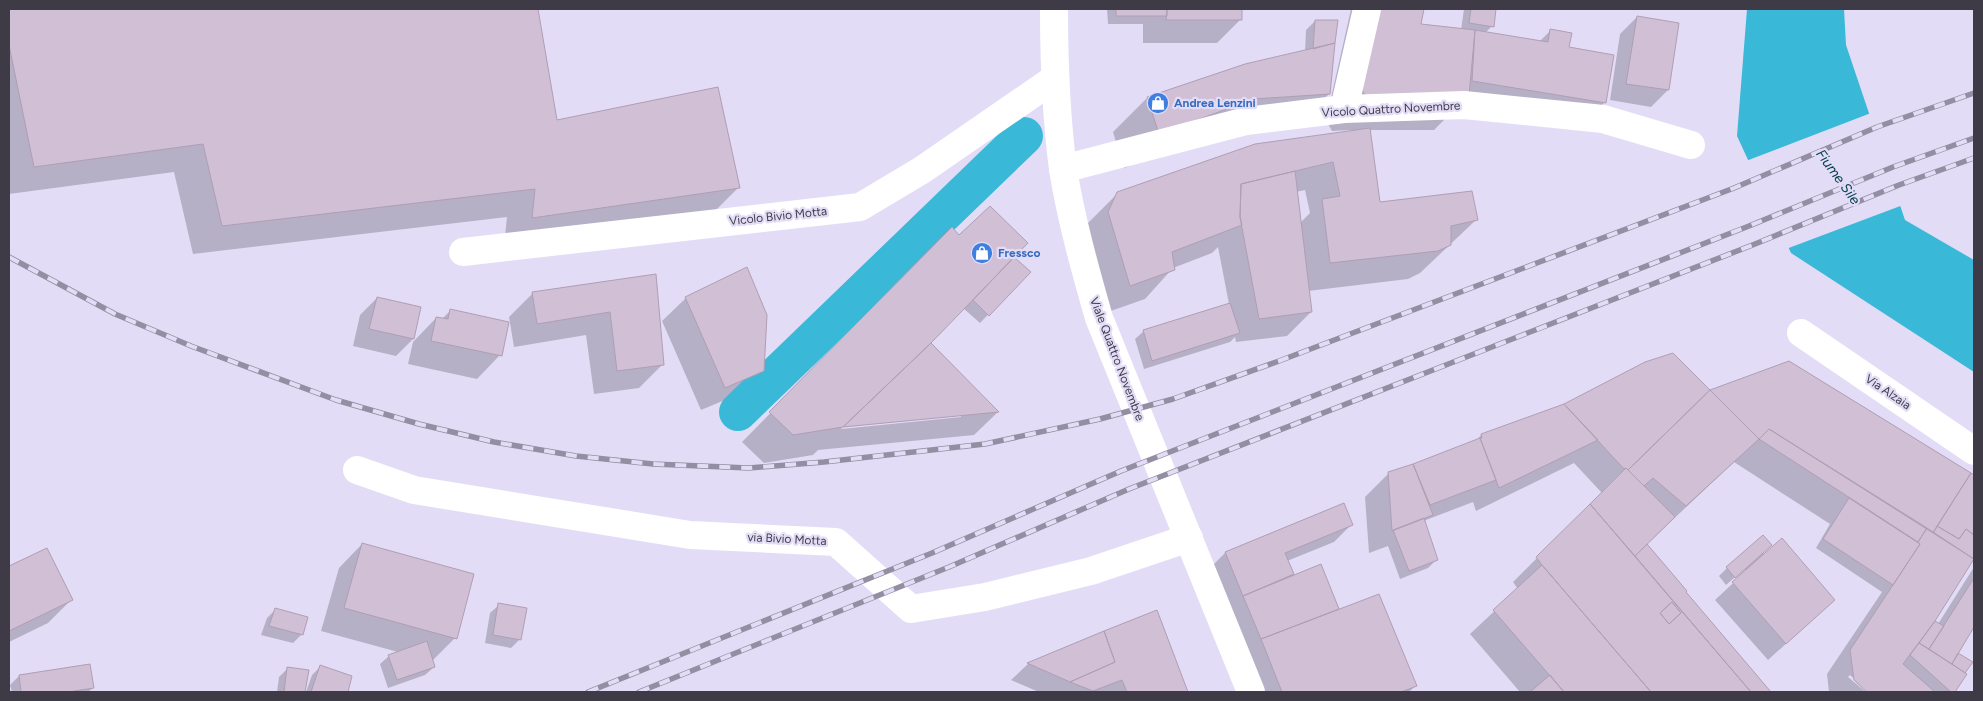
<svg xmlns="http://www.w3.org/2000/svg" width="1983" height="701" viewBox="0 0 1983 701" font-family="Figtree,sans-serif">
<style>
.water{fill:#39b9d7}
.pier{fill:#e3dcf7}
.shadow{fill:#0003;fill-rule:evenodd}
.lines{fill:none;stroke-linecap:round;stroke-linejoin:round}
.canal{stroke:#39b9d7;stroke-width:38}
.building{fill:#d0bfd5;stroke:#af9eb4;fill-rule:evenodd}
.street{stroke:#fff;stroke-width:28}
.secondary{stroke:#fff;stroke-width:28}
.rail-casing{stroke:#938ea1;stroke-width:5.5}
.rail{stroke:#e3dcf7;stroke-width:4;stroke-dasharray:11;stroke-linecap:butt}
.labels{text-anchor:middle;dominant-baseline:central;stroke-width:4.5;stroke-linejoin:round;paint-order:stroke}
.shop-label{font-size:12px;font-weight:bold;fill:#366cbe;stroke:#e3dcf7;text-anchor:start}
.street-label{font-size:12px;fill:#3e3b46;stroke:#e3dcf7}
.water-label{font-size:14px;font-style:italic;fill:#003b48;stroke:#e3dcf7}
</style>
<rect width="100%" height="100%" fill="#e3dcf7"/>
<path class="water" d="M1747,9H1844L1846,45L1905,220L1974,260V372L1791,253L1737,136Z"/>
<path class="pier" d="M1871,113L1903,205L1786,249L1746,161Z"/>
<path class="shadow" d="M9,9H537L556,121L739,187L710,216L504,246L507,217L193,254L174,172L9,194Z
M1107,9H1241V19L1217,43H1143V24H1108Z
M1351,9H1422L1420,25L1461,30L1464,9H1495L1492,26L1485,33L1539,42L1550,31L1568,48L1605,102L1581,126L1458,106L1434,130H1369L1379,203L1476,220L1420,273L1408,279L1308,291L1311,312L1287,336L1236,342L1235,337L1230,342L1144,369L1135,339L1144,331L1229,304L1218,247L1212,253L1173,268L1145,299L1102,314L1080,241L1088,223L1117,194L1351,132V130L1332,131L1326,120ZM1305,190L1310,213L1300,223L1296,192Z
M1637,17L1668,90L1651,107L1610,100L1620,34Z
M1315,21L1329,94L1294,128L1219,132L1124,168L1113,132L1147,98L1246,66L1305,52L1306,30Z
M952,229L959,237L1013,257L1029,272L980,323L963,308L930,343L998,412L974,435L818,450L813,455L764,463L742,442ZM961,415V417L841,429L844,426Z
M655,275L663,364L639,388L594,394L586,335L514,347L509,317L533,293Z
M377,298L413,339L396,356L353,346L360,315Z
M686,298L763,370L739,394L701,410L662,321Z
M450,311L500,355L477,379L408,364L413,342L436,318L442,319Z
M1789,362L1974,478V559L1933,621L1938,624L1974,567V625L1956,653L1971,663L1953,692H1869L1850,675L1848,677L1866,692H1829L1827,674L1882,592L1816,548L1830,524L1734,462L1646,545L1769,692H1520L1470,634L1518,589L1513,582L1602,493L1574,463L1476,511L1473,502L1426,520L1424,522L1437,559L1428,568L1400,579L1388,546L1369,553L1365,497L1389,473L1475,442L1481,435L1710,391Z
M1343,504L1351,525L1334,542L1287,561L1294,576L1320,566L1338,611L1415,686L1409,692H1249L1208,570L1225,553Z
M362,544L455,638L432,661L434,667L425,675L388,688L380,664L389,656L398,652L321,631L339,568Z
M46,549L71,600L48,623L9,642V568Z
M1763,553L1834,600L1768,660L1715,600L1746,571L1744,569L1726,585L1719,576L1727,568Z
M499,605L520,639L511,648L485,643L490,613Z
M276,609L302,634L293,643L261,635L267,618Z
M1156,612L1186,692H1039L1011,680L1028,664Z
M89,665L93,688L88,692H12L10,685L19,676Z
M321,666L351,677L346,692H306L312,675Z
M288,668L307,671L304,692H277L279,677Z"/>
<g class="lines">
<path class="canal" d="M738,412L1024,136"/>
</g>
<path class="building" d="M9,9H538L557,120L718,87L740,188L532,218L535,189L222,226L203,144L34,167L9,45Z
M1116,9H1167V16H1116Z
M1167,9H1242V20H1166Z
M1377,9H1424L1421,24L1475,30L1469,96L1366,97L1360,86Z
M1471,9H1496L1494,27L1469,23Z
M1637,16L1679,23L1669,90L1626,84Z
M1315,20H1338L1335,43L1313,49Z
M1550,29L1572,33L1569,47L1614,55L1606,103L1472,81L1475,30L1548,42Z
M1335,43L1330,94L1254,99L1159,134L1147,97L1245,64Z
M1370,128L1380,202L1472,191L1478,220L1451,226V245L1438,251L1330,263L1322,199L1340,196L1333,162L1241,184L1240,217L1242,225L1172,252L1175,270L1130,286L1108,212L1117,192L1255,144Z
M1295,171L1312,312L1259,319L1240,217L1241,184Z
M990,206L1028,243L931,343L843,427L793,435L769,412L952,227L959,235Z
M1014,257L1031,272L989,316L973,300Z
M747,267L767,315L764,371L725,388L685,297Z
M656,274L664,365L617,371L610,312L537,324L532,292Z
M377,297L421,307L414,339L369,329Z
M1230,303L1240,333L1152,361L1143,330Z
M450,309L509,322L502,356L431,341L436,317L448,319Z
M931,343L999,412L843,427Z
M1673,353L1710,390L1628,470L1626,468L1624,469L1564,404L1645,362Z
M1789,361L1971,473L1933,533L1769,429L1759,439L1710,390Z
M1710,390L1759,439L1686,506L1653,478L1644,486L1628,470Z
M1564,404L1598,440L1499,488L1480,438H1482L1481,434Z
M1769,429L1927,528L1918,542L1759,439Z
M1480,438L1496,480L1430,505L1413,464Z
M1413,464L1433,515L1392,531L1388,472Z
M1626,468L1675,517L1635,556L1590,504Z
M1971,473L1974,475V535L1966,529L1959,539L1937,526Z
M1849,498L1920,544L1893,585L1823,539Z
M1344,503L1353,525L1285,553L1294,574L1243,596L1225,552Z
M1590,504L1678,607L1751,692H1651L1542,565L1536,557ZM1672,602L1681,613L1669,624L1660,613Z
M1424,518L1438,560L1409,571L1393,530Z
M1937,526L1959,539L1966,529L1974,535V559L1933,533Z
M1927,528L1974,559L1935,621L1903,664L1935,692H1867L1854,680L1850,650L1920,544L1918,542Z
M1763,535L1772,545L1735,578L1726,567Z
M1782,538L1835,600L1786,644L1732,582Z
M362,543L474,574L457,639L344,608Z
M1647,544L1687,591L1686,592L1771,692H1751L1635,556Z
M47,548L73,600L9,631V566Z
M1321,564L1339,609L1261,639L1243,596Z
M1542,565L1651,692H1564L1493,610Z
M1974,578V627L1952,664L1929,649Z
M1379,594L1417,686L1401,692H1282L1261,639Z
M1672,602L1681,613L1669,624L1660,613Z
M498,603L527,608L521,640L493,635Z
M275,608L308,617L303,635L269,626Z
M1157,610L1188,692H1127L1122,680L1093,691L1070,682L1115,662L1104,631Z
M1935,621L1944,626L1929,649L1919,643Z
M1104,631L1115,662L1070,682L1027,663Z
M427,641L435,667L397,680L388,655Z
M1919,643L1967,674L1955,692H1951L1910,655Z
M1958,653L1973,662L1965,673L1952,664Z
M90,664L94,688L68,692H21L19,675Z
M320,665L352,676L348,692H311Z
M287,667L309,670L305,692H284Z
M1550,675L1564,692H1530Z"/>
<g class="lines">
<path class="street" d="M1344,109L1367,9
M1063,169L1246,121L1344,109L1464,105L1603,119L1691,145
M463,252L860,207L922,170L1054,79
M1801,333L1974,451
M357,470L414,490L690,535L836,542L911,609L985,597L1091,571L1189,538"/>
<path class="secondary" d="M1054,9C1054,62 1056,116 1063,169C1071,219 1085,269 1099,318L1251,692"/>
<g class="rail-casing">
<path id="rail" d="M9,257L115,314L191,346L336,400L419,424L494,442L576,456L653,464L749,468L824,462L985,444L1100,419L1173,399L1279,361L1734,188L1877,127L1974,93
M588,692L932,553L1121,471L1749,226L1893,167L1974,138
M639,692L949,567L1129,489L1755,244L1899,185L1974,158"/>
</g>
<use href="#rail" class="rail"/>
</g>
<defs>
<g id="shop-disc" transform="scale(1.125)"><circle r="9.5" fill="#3f7fe0" stroke="#e3dcf7"/><path d="M-5-2.5h2.3a2.7 3.5 0 0 1 5.4 0H5L5.5 6h-11ZM-1.5-2.5h3a1.5 2.3 0 0 0-3 0Z" fill="#fff"/></g>
</defs>
<g fill-rule="evenodd">
<use href="#shop-disc" x="1158" y="103"/>
<use href="#shop-disc" x="982" y="253"/>
</g>
<g class="labels">
<g class="shop-label">
<text x="1174" y="103">Andrea Lenzini</text>
<text x="998" y="253">Fressco</text>
</g>
<g class="street-label">
<text transform="translate(1391 109) rotate(-3)">Vicolo Quattro Novembre</text>
<text transform="translate(778 216) rotate(-6)">Vicolo Bivio Motta</text>
<text transform="translate(1117 359) rotate(69)">Viale Quattro Novembre</text>
<text transform="translate(1888 392) rotate(34)">Via Alzaia</text>
<text transform="translate(787 539) rotate(3)">via Bivio Motta</text>
</g>
<g class="water-label">
<text transform="translate(1838 177) rotate(54)">Fiume Sile</text>
</g>
</g>
<rect width="1983" height="701" fill="none" stroke="#3e3b46" stroke-width="20"/>
</svg>
